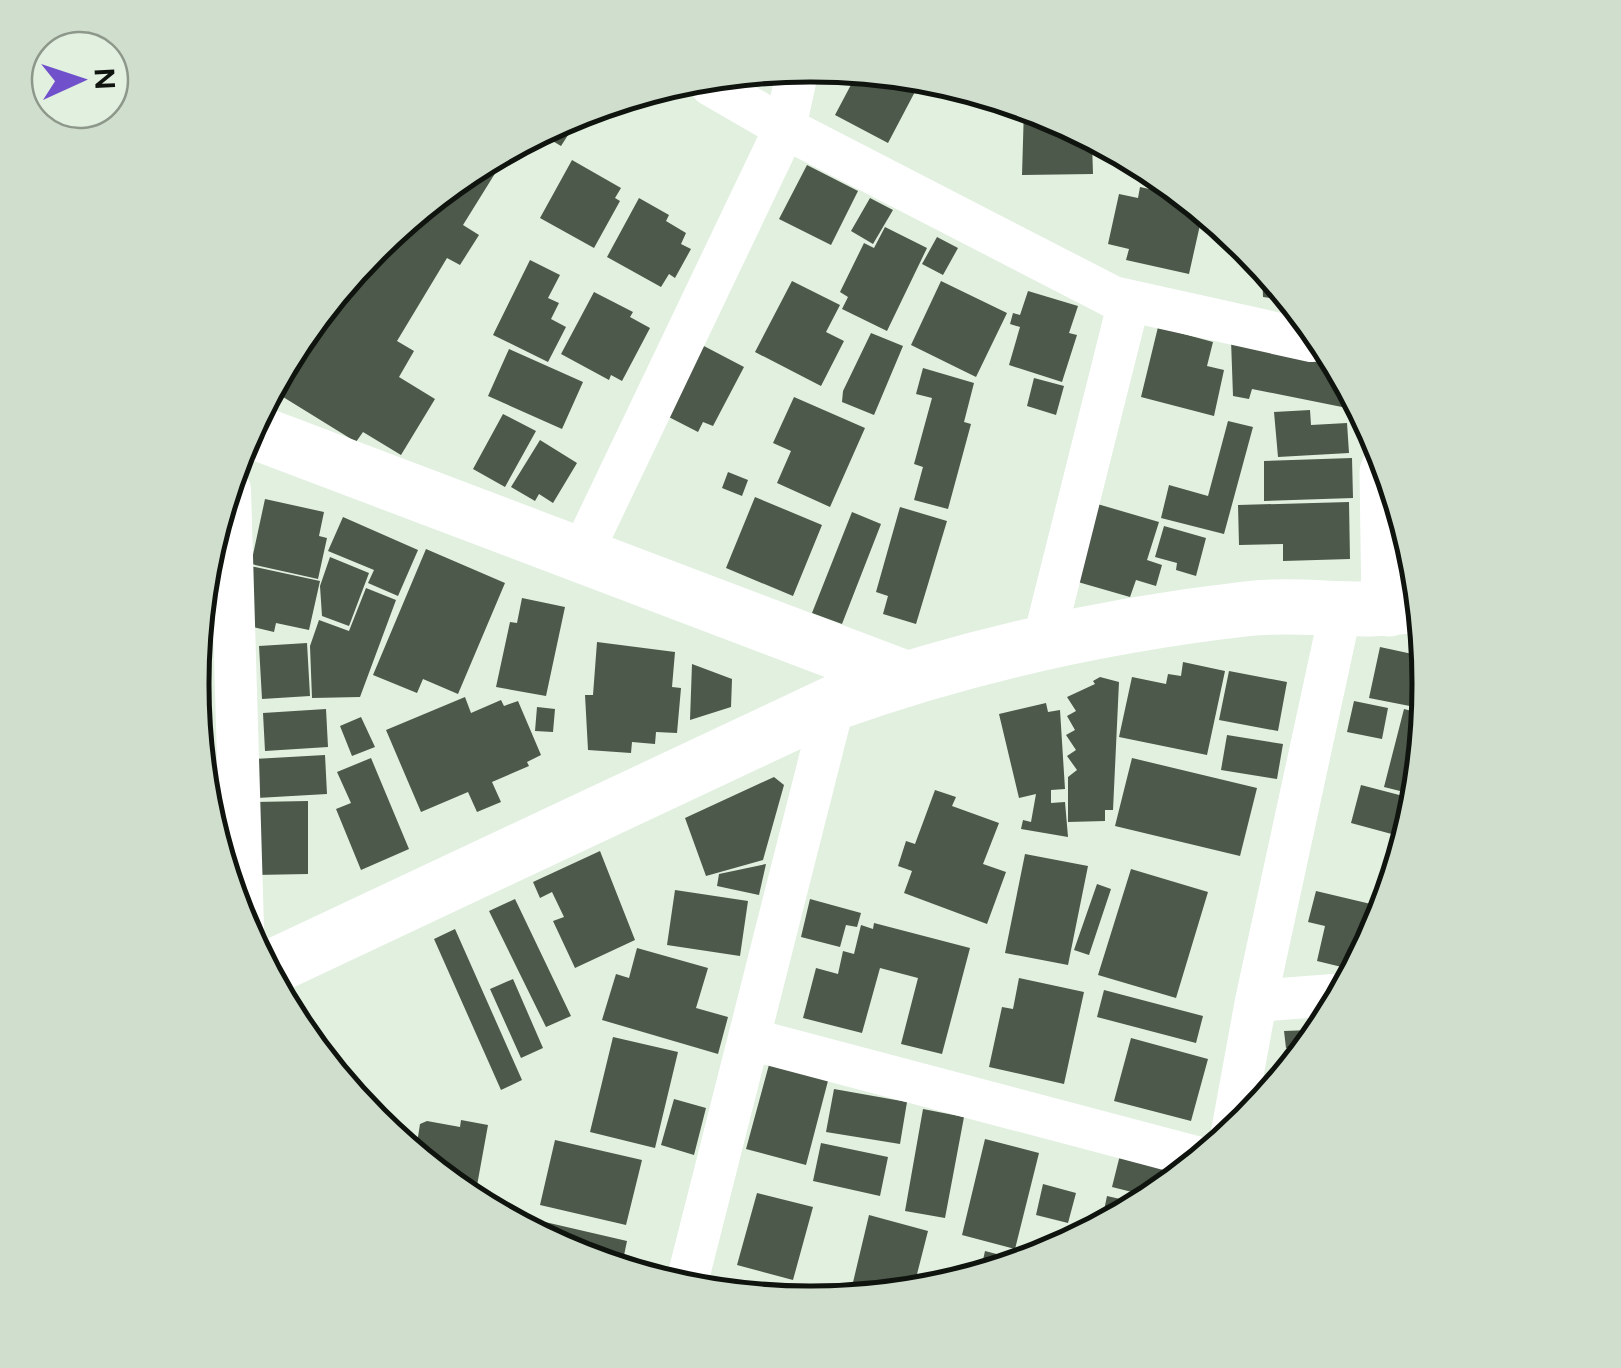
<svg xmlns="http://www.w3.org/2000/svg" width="1621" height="1368" viewBox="0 0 1621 1368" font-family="Figtree,sans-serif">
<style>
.building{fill:#4d594b}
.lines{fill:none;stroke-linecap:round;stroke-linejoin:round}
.minor{stroke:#fff;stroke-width:42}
.tertiary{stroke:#fff;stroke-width:55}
.rim{fill:none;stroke:#0f140e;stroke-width:5}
</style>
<rect width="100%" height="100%" fill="#e1f0df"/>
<path class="building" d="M863,75L918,86L888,143L835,115L853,81L858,84Z
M1024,108L1048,112L1092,142L1093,174L1022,175Z
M584,110L561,146L541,134L574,112Z
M504,159L463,225L479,235L460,265L447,258L397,341L414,351L399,377L435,399L401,455L363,432L356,442L275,392L373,246Z
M572,160L621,188L615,198L620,201L594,248L540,218Z
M807,165L858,191L831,245L779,219Z
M1140,187L1168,193L1202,216L1189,274L1126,260L1129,249L1108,244L1119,194L1138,198Z
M639,198L669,215L666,221L686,233L681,244L691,249L675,278L669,274L661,287L607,257Z
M870,198L893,210L873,244L851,231Z
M885,227L927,248L887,331L842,309L848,297L840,292L864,243L874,248Z
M937,237L958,248L943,275L922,264Z
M530,260L560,275L548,298L559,303L551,319L566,327L548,362L493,335Z
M1262,268L1284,300L1263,297Z
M792,281L840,305L826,332L844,341L821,386L755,352Z
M941,281L1007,313L976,377L911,345Z
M1028,291L1078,306L1069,333L1077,335L1062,382L1009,365L1020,327L1010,324L1013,313L1020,315Z
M594,292L633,312L630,317L650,328L622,381L611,375L609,380L561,354Z
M1158,327L1213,342L1207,366L1224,370L1214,416L1141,397Z
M871,333L903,346L874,415L842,402L843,391Z
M1231,340L1328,365L1349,397L1347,408L1252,389L1249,399L1233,396Z
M702,345L744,367L713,426L703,422L698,432L661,413Z
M509,349L583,382L562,429L488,396Z
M923,368L974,383L964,422L971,424L948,509L914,500L923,467L914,464L932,398L916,394Z
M1034,378L1064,386L1056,415L1027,406Z
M794,397L865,428L830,507L777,483L791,451L773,443Z
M1310,410L1311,425L1347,423L1349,453L1278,457L1274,412Z
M503,414L536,431L505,487L473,469Z
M1228,421L1253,427L1224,534L1161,518L1169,485L1208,496Z
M540,440L577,463L553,503L539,494L535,501L511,487Z
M1352,458L1353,498L1264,501V461Z
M728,472L748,480L742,496L722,488Z
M755,497L822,525L793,596L726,568Z
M265,499L324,512L319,536L327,538L318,579L251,564Z
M1349,502L1350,559L1283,561V544L1239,545L1238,505Z
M1094,503L1159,522L1147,560L1162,565L1156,586L1136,580L1130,597L1071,580Z
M900,507L947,521L916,624L883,614L888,596L876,592Z
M852,512L881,524L842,624L812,613Z
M343,517L418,550L398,596L368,583L374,570L328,551Z
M1164,526L1206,538L1196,576L1176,570L1177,563L1155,557Z
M426,549L505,583L458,694L423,679L417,693L373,675Z
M330,557L369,573L349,626L322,616L320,586Z
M246,565L320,581L309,630L276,623L274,632L245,625Z
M366,588L396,600L360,697L312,698L310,646L319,620L349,631Z
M522,598L565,607L546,696L496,687L510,622L517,623Z
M1420,639L1429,685L1425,709L1369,698L1380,647L1417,655Z
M597,642L675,652L672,687L681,688L677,733L656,732L655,744L632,742L631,753L588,750L585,695H593Z
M307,643L310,696L262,699L259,646Z
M1183,662L1225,671L1207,755L1119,737L1132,677L1166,684L1168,674L1181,676Z
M692,664L732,679L731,707L690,720Z
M1229,671L1287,682L1278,731L1219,720Z
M1100,677L1119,682L1113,810H1105V821L1068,822V777L1077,770L1067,756L1076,750L1066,735L1075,730L1067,716L1076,711L1067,697L1095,684L1093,681Z
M465,697L471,713L501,700L504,706L518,701L541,755L527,762L529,766L492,782L501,802L477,812L468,792L421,812L386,730Z
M1354,701L1388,708L1382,739L1347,732Z
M1046,703L1048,712L1060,710L1065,789L1051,790V803L1065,802L1068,837L1021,829L1023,820L1031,822L1036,794L1019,798L999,714Z
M537,707L555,709L553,732L535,731Z
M326,709L328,747L265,751L263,713Z
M1404,709L1424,714L1408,793L1384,787Z
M361,717L375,747L352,756L340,726Z
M1227,735L1283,744L1277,779L1221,770Z
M325,755L327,794L257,798L254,759Z
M371,758L409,849L361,870L336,809L351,803L337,772Z
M1132,758L1257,788L1240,856L1115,826Z
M774,777L784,785L763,860L706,876L685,818Z
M1361,785L1407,797L1399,836L1351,823Z
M935,790L956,797L952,806L999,823L983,864L1006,872L987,924L904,893L912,871L898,866L906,841L915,844Z
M308,801V874L255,875V802Z
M600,851L635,940L575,968L553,921L564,917L552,892L540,898L533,882Z
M1025,854L1088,866L1068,965L1005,953Z
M766,864L759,895L717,886L719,874Z
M1131,869L1208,892L1176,998L1098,975Z
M1097,884L1111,889L1089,955L1074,950Z
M675,890L748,901L740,956L667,945Z
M1316,891L1375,905L1363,950L1350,969L1317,961L1325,926L1308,922Z
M515,899L571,1016L546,1027L489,911Z
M810,899L861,913L857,927L846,925L840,947L801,937Z
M874,923L970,948L942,1054L901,1044L918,978L880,968L862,1033L803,1018L816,968L838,974L843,951L854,954L861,925L873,929Z
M455,929L522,1080L501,1090L434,939Z
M637,948L708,968L696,1008L728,1017L718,1054L602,1020L616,974L629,978Z
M1019,978L1084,992L1064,1084L989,1067L1002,1007L1013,1009Z
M513,979L543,1048L521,1058L490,989Z
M1104,990L1203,1016L1196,1043L1097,1017Z
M1310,1030L1295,1052V1047L1286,1048L1284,1031Z
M613,1037L678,1052L655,1148L590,1132Z
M1131,1038L1208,1059L1191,1121L1114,1101Z
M770,1061L829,1077L806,1165L746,1149Z
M834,1089L907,1102L900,1144L826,1132Z
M674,1099L706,1108L694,1155L661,1145Z
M923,1109L964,1117L945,1218L905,1211Z
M461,1120L488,1125L476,1191L416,1150L420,1124L427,1121L460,1127Z
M985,1139L1039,1153L1015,1249L962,1235Z
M555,1140L642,1160L626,1225L540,1205Z
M821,1143L888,1157L880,1196L813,1181Z
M1121,1151L1174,1172L1140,1194L1112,1187Z
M1043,1184L1076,1193L1068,1223L1036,1215Z
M757,1193L813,1207L793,1280L737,1265Z
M1107,1196L1129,1201L1102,1220Z
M869,1215L928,1231L915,1282L850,1295Z
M545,1222L627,1241L622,1265L573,1256L542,1235Z
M985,1251L1024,1261L981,1269Z"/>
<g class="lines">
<path class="minor" d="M711,85L785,128L1113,297L1311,341
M230,489L243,927
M581,555L785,128L798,68
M1043,643L1129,301
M1256,1001L1333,995
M750,1039L1196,1157
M1232,1132L1256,1001L1341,609
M688,1278L834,703"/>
<path class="tertiary" d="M250,430L905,678
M1387,472L1389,609
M270,968L834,703C967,656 1105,625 1245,609C1301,602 1358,615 1414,605"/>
</g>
<path d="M0 0H1621V1368H0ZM810 82H811A601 601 0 0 1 1412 683V685A601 601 0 0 1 811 1286H810A601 601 0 0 1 209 685V683A601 601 0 0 1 810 82Z" fill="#d0dece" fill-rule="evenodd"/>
<path class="rim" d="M810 82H811A601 601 0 0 1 1412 683V685A601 601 0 0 1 811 1286H810A601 601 0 0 1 209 685V683A601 601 0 0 1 810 82Z"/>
<g transform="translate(80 80) rotate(87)"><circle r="48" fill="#e1f0df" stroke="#8d988b" stroke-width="2.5"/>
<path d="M0-8L18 38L0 25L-18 38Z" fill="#7151cb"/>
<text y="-15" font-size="28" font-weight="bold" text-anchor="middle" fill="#0f140e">N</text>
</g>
</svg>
